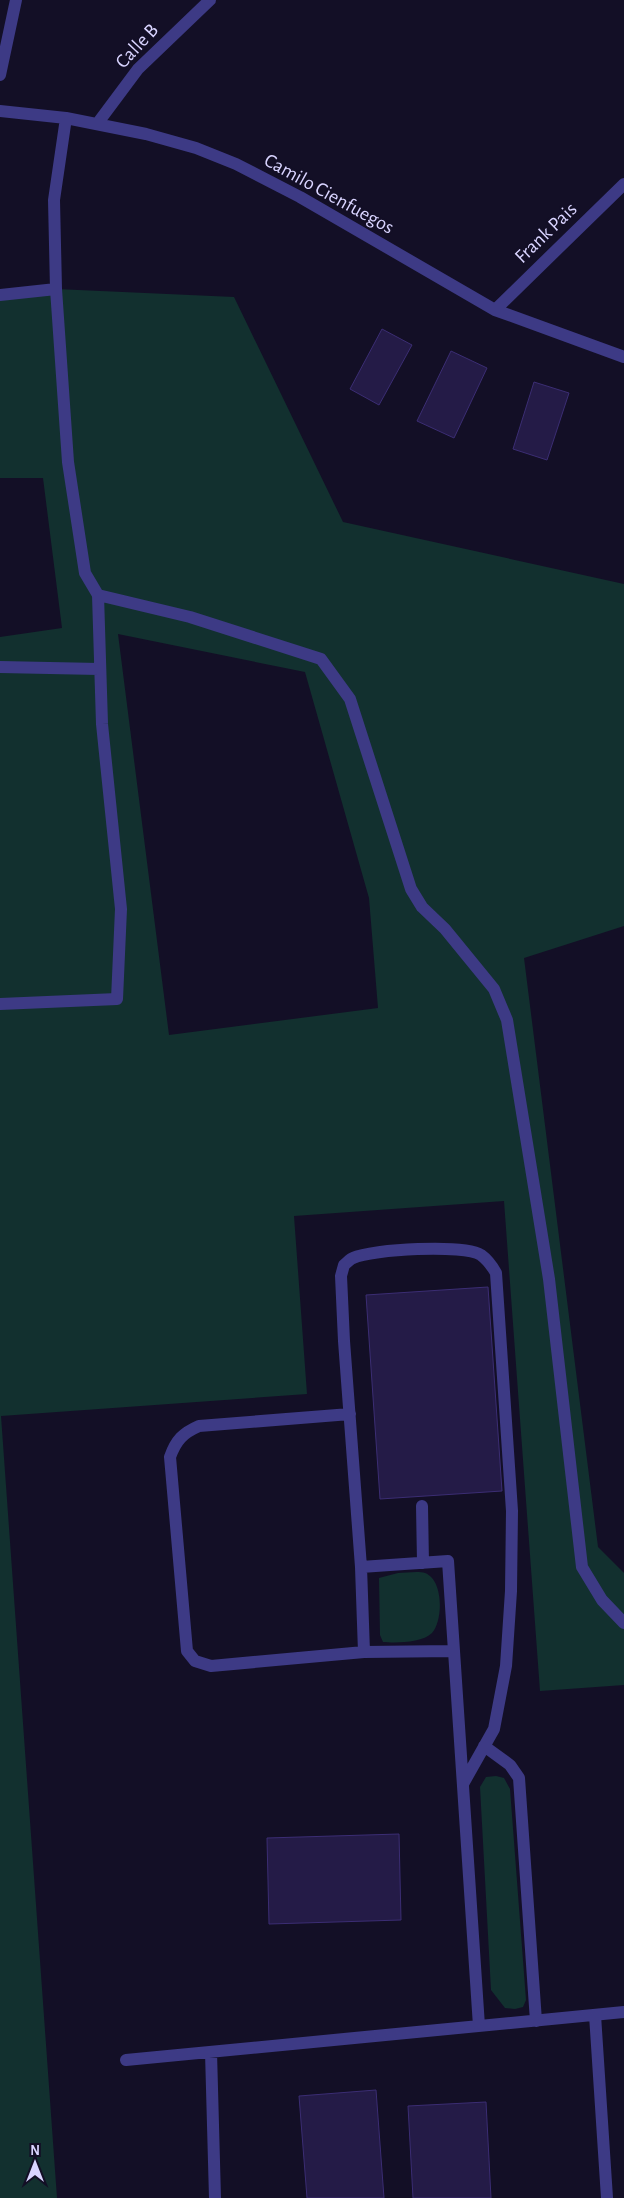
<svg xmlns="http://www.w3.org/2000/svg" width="624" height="2198" viewBox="0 0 624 2198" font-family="'Alegreya Sans',sans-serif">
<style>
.green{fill:#12302f;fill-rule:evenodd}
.building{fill:#241b47;stroke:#3b2d73}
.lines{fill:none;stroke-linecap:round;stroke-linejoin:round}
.minor{stroke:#3d3a85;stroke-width:12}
.labels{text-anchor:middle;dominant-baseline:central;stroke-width:4;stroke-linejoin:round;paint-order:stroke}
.street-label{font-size:20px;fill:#d9d4ff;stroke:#130f26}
</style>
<rect width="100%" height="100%" fill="#130f26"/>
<path class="green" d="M56,289L234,297L343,522L624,584V926L524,958L598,1547L624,1573V1685L540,1691L504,1201L294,1216L307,1394L1,1416L57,2198H0V637L62,628L43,478H0V295ZM118,634L305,672L369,898L378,1008L169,1035Z
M398,1573C406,1573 418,1571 425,1573C444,1580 443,1621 432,1633C422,1643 396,1643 383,1642L380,1635L379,1578Z
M496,1776L504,1778L510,1789L526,2000L523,2007L515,2009L505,2008L491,1990L480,1787L486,1777Z"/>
<path class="building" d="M382,329L412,345L379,405L350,389Z
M451,351L487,368L454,438L417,421Z
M534,382L569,393L547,460L513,449Z
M488,1287L502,1491L380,1499L366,1295Z
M399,1834L401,1920L269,1924L267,1838Z
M376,2090L384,2198H307L299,2096Z
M486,2102L491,2198H413L408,2106Z"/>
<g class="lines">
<path class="minor" d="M0,75L16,0
M0,111L66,118L146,134L196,148L236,164L300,197L495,310L624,357
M97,124L138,69L210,0
M0,295L56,289
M495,310L624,184
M98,595L190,617L321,659L350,699L411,889L422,907L445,929L494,989L507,1020L549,1279L582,1567L602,1600L624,1623
M0,667L99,669
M0,1004L117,999L121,909L102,724L98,595L85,573L68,462L56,289L54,200L66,118
M350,1414L199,1426C183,1433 176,1440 170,1457L187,1651L195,1661L211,1666L364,1652
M422,1506L423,1563
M361,1567L344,1341L341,1276L344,1265C347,1263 350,1259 353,1258C372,1249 464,1244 481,1255C488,1260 492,1266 496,1273L512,1511L511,1591L506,1666L494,1729L463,1784
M454,1651L364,1652L361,1567L448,1561L479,2026
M484,1746L510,1765L519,1778L536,2021
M595,2015L607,2198
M211,2052L215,2198
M126,2060L624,2012"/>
</g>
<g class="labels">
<g class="street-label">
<text transform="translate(137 46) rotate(-47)">Calle B</text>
<text transform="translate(329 194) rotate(29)">Camilo Cienfuegos</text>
<text transform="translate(546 233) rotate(-44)">Frank Pais</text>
</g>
</g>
<g transform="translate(35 2163)" stroke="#130f26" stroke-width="4" paint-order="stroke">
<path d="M0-4L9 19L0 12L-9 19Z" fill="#d9d4ff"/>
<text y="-8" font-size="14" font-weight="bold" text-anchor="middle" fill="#d9d4ff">N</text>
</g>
</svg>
